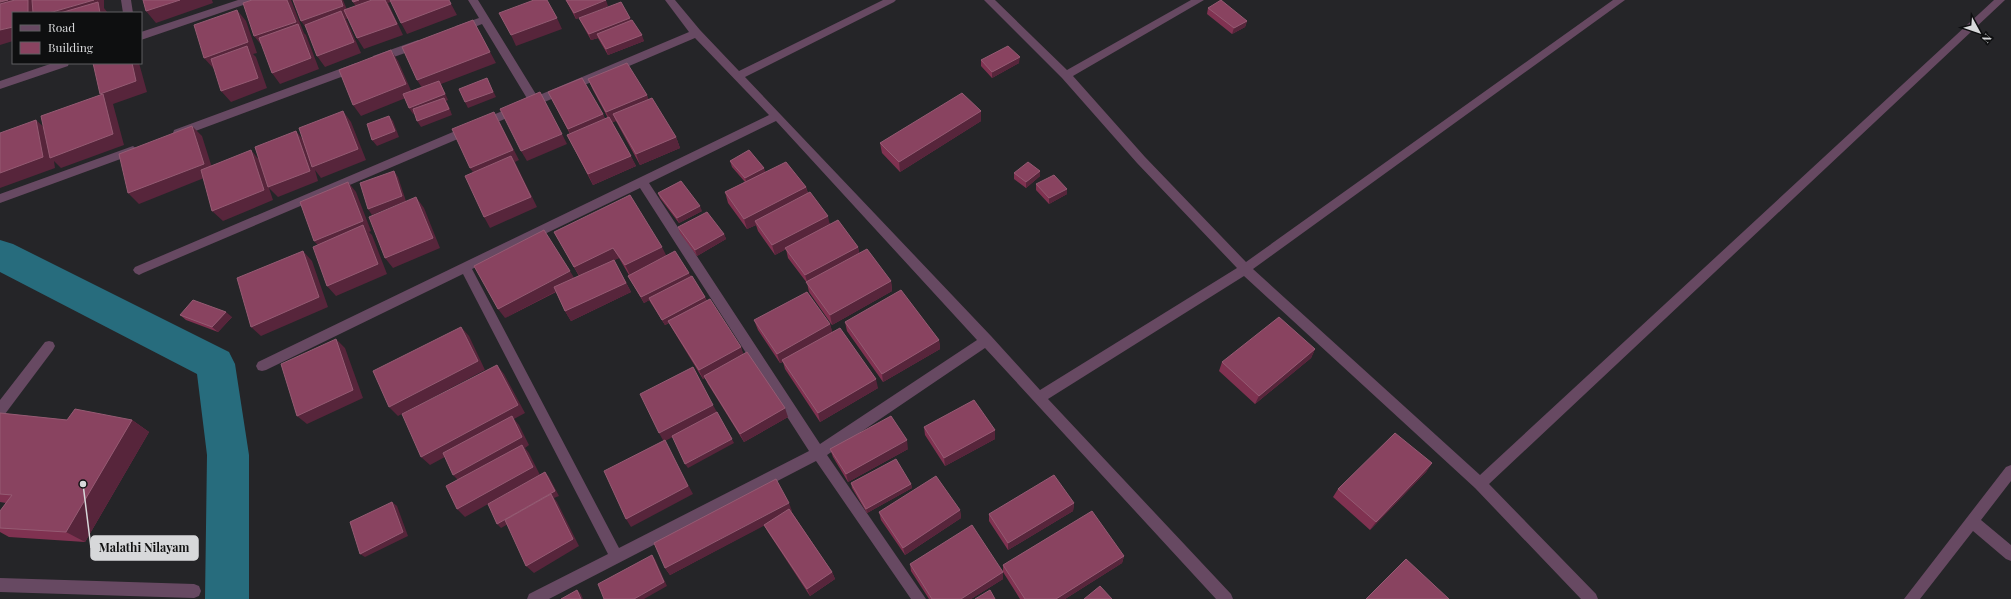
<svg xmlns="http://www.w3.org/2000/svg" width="2011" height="599" viewBox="0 0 2011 599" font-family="'Playfair Display',serif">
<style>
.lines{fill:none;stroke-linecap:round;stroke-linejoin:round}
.canal{fill:#276c7d;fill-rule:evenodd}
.minor{fill:#674962;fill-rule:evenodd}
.wall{fill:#803251}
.shaded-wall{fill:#57253b}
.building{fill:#894360;stroke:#955b73}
.leader{fill:none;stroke:#d7d8da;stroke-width:1.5}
.callout-dot{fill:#d7d8da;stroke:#0e0f10;stroke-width:1.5}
.callout{fill:#d7d8da;stroke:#d7d8da;stroke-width:1.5}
.callout-label{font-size:12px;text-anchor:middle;font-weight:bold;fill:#111}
</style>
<rect width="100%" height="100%" fill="#252528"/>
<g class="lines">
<path class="canal" d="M0,240L13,244L229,352L235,364L249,455V599H205L207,455L197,374L0,272Z"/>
<path class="minor" d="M121,0H131L133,13H123Z
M238,0H254L252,2L141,40V32Z
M468,0H478L537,96L689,32L665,0H675L700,30L739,71L883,0H896L894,2L745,77L991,336L1040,390L1237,268L1137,163L1062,78L984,0H995L1067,70L1191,0H1204L1073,76L1145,157L1246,262L1613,0H1625L1253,269L1480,475L1994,0H2005L1489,484L1596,594L1598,599H1581L1475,488L1244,276L1048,399L1231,594L1233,599H1216L985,348L827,455L926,599H911L816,461L549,599H527L529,594L608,554L463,274L266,370L262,371L258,370L256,366L258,362L769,115L695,38L143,273L139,275L135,273L133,270L135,267L528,100L482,24L460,33L456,32L455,29L456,26L479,18ZM776,121L977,340L820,444L649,183ZM640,188L809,451L619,548L472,269Z
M418,40L423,44L422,47L377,63L372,59L373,56Z
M53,63H69L68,66L0,89V81Z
M356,63L360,64L361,67L360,70L182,136H174L173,133L174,130Z
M133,146L138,150L137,153L0,203V194Z
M49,341L53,342L55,346L53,350L5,414L0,416V400L45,342Z
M2011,465V481L1981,520L2011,545V561L2006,559L1973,531L1920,599H1904L2006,467Z
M0,578L194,584L199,586L201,591L199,596L194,598L0,592Z"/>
</g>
<path class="wall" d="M566,0L608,6L576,19Z
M1208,8L1247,21L1245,27L1232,34L1207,14Z
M579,18L631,20L644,41L608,55L598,38L591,40L582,24Z
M981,60L1019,63L992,78L981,66Z
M588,79L647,95L648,100L676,137L680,148L640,165L616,121L612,122L636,166L593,185L567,135L570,134L548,92L603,114L605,119L608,118L593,90Z
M981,111V121L900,172L882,153L880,143Z
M730,161L766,172L806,187L808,193L830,224L858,247L859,253L891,281L892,291L832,325L809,292L807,283L788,258L786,249L775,255L758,231L756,225L747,229L728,203L725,192L745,182L732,167Z
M1040,171V176L1026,188L1014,179V173Z
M1036,184L1067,194L1049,204L1036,190Z
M658,193L702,211L679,223L660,198Z
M678,227L724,234L726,239L697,256L680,233Z
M554,232L667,256L691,276L705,297L707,301L741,347L743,354L788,417L744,442L708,384L705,378L703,379L673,330L669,323L665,325L649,300L644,303L631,281L628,276L629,275L619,258L614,260L631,292L571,321L565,311L556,292L505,318L574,278L579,276Z
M180,315L232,317L218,332L186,320Z
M754,320L830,324L832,332L878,388L820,422L785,369L783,362L780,363L758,330Z
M845,322L939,340L940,349L883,382L847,331Z
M1315,349L1311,358L1255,404L1219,371L1222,362Z
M0,413L67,420H132L149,432L85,542L9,537L0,532V511L6,503L0,502Z
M924,427L995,430V439L945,466L925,435Z
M830,449H908L848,482L833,457Z
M1432,463L1426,472L1370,530L1333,497L1338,489Z
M851,483L911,484L912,488L867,513L852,488Z
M1074,503L1073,511L1008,550L989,521V514Z
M960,510L961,518L905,555L881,520L879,512Z
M791,511L832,572L835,579L810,596L768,532L764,525L670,575L665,568L792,511Z
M1124,556L1122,563L1065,599H1020L1003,572V565Z
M910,564L1003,572V579L971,599H929L911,571Z"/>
<path class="shaded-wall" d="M8,0H38L39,13H28L0,17V2Z
M94,0H104V8L108,13H49Z
M180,0H212L213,3L156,23L146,11Z
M287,0H291L304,33L306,35L319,69L280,84L272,73L263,47L254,36Z
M341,0H343L350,17L346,19L348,23L361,53L325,67L317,56L309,32L301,21Z
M359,0H395L388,3L403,35L364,49L357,38L360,13L353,2Z
M449,0L457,15L407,34L401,23Z
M606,0L608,6L576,19L574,13Z
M237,10L246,21L257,53L253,54L256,57L267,88L231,102L221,91L250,55L214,69L204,58Z
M557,18L562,29L516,46L511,35Z
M630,18L633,24L597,34L598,38L591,40L589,34Z
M473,20L496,63L441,84L448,100L446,101L448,104L452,115L421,127L417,121L446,101L413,114L409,108L424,91L417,80Z
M1247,21L1245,27L1232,34L1234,28Z
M13,27V41L0,45V30Z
M642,35L644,41L608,55L606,49Z
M391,50L398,61L413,95L361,116L353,105Z
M1020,57L1019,63L992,78V72Z
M132,63H139L147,92L113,104L124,145L61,168L54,161L55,168L0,188V173L36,120L48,131L104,98L100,94Z
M487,78L496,97L468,108L465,102Z
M647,95L651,106L613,114L616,121L611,122L606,112Z
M343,111L351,122L366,160L321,178L315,170L318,181L278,197L269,188L273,200L223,221L212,211L251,150L260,161L296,131L304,141Z
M981,111V121L900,172L899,162Z
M494,112L500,123L519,160L515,162L537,207L490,228L484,217L477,178L470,168Z
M603,114L608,125L573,140L568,129Z
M389,116L393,121L399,137L377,146L372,140Z
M192,126L202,136L214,174L139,204L128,193Z
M562,134L567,144L527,161L521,151Z
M676,137L680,148L640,165L636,154Z
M631,156L636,166L593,185L588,174Z
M764,168L766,173L747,184L745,178Z
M394,171L398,177L406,201L372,215L368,209Z
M1040,171V176L1026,188V182Z
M348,182L356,192L371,231L369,232L372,235L387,274L336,296L327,286L323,251L314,241Z
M806,187L809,198L755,221L756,225L747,229L744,219Z
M1067,189V194L1049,204V198Z
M416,197L424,208L440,248L393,268L385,258Z
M700,206L702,211L679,223L677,218Z
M828,216L830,226L785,248L786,249L775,255L772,245Z
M724,234L726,239L697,256L695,250Z
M662,247L667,257L630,275L625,265Z
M858,247L860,257L808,285L805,275Z
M613,248L619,258L580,277L574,267Z
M303,251L312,261L328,307L261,336L251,327Z
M570,271L576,281L505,318L498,309Z
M689,273L692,278L644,303L641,297Z
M891,281L892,291L832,325L830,315Z
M626,283L631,292L571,321L565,311Z
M705,297L707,303L665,325L662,320Z
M226,312L232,317L218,332L212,327Z
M830,324L833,334L782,360L783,362L780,363L777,354Z
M461,327L469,336L485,370L398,416L389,407Z
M336,339L345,348L363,398L307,424L297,416Z
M939,340L940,349L883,382L882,374Z
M741,347L744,356L703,379L699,370Z
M1315,349L1311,358L1255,404L1259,396Z
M497,365L504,374L525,413L514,419L519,425L529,445L525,448L529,453L540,475L465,517L457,509L461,483L453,475L513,420L430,465L421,457Z
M876,379L878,388L820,422L818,413Z
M713,405L718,414L665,441L693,494L631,527L626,519L664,442L659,433Z
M785,408L788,417L744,442L740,434Z
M132,420L149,432L85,542L66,532Z
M995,430V439L945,466L944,458Z
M732,439L734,443L688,468L685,464Z
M907,440L908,449L848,482L846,474Z
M1432,463L1426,472L1370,530L1376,522Z
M545,472L549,477L559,496L554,498L557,502L579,546L534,573L526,566L553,499L501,528L497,524Z
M911,484L912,488L867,513L866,509Z
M392,502L397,506L408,536L365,557L360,554Z
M789,503L792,511L670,575L665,568Z
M1074,503L1073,511L1008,550V543Z
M960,510L961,518L905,555L903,548Z
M652,555L655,559L667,586L644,599H634Z
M1124,556L1122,563L1065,599H1056Z
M832,572L835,579L810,596L807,589Z
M1003,572V579L971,599H961Z
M577,590L581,594L583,599H581Z"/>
<path class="building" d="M0,0H8L0,2Z
M15,0H28V13H13V27L0,30V4Z
M32,0H94L49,13H33Z
M143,0H180L146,11Z
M252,0H287L296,22L254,36L243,3Z
M293,0H341L343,6L301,21Z
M352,0H359L353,2Z
M372,0H385L397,24L357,38L344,10Z
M390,0H449L451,4L401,23Z
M534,0H547L557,18L511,35L499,13Z
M566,0H606L574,13Z
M1221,0L1247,21L1234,28L1208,8Z
M98,2L100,13H60Z
M621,2L630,18L589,34L579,18Z
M237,10L248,42L204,58L194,25Z
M341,11L354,42L317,56L305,25Z
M473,20L490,52L417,80L402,47Z
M632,20L642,35L606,49L597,34Z
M298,24L311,58L272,73L259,38Z
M247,46L258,78L221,91L211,59Z
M1008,46L1020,57L992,72L981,60Z
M391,50L406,84L353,105L339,70Z
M93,63H132L136,81L100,94Z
M627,63L647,95L606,112L588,79Z
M487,78L493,92L465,102L459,89Z
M582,78L603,114L568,129L548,92Z
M439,81L445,94L409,108L403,94Z
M540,92L562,134L521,151L500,109Z
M962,93L981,111L899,162L880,143Z
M103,94L113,134L50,158L41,116Z
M444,98L449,109L417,121L413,109Z
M652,98L676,137L636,154L613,114Z
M343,111L358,149L312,167L299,128Z
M494,112L513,150L470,168L452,129Z
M389,116L395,131L372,140L367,124Z
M609,117L631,156L588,174L567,135Z
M36,120L43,157L0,173V133Z
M192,126L204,164L128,193L119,154Z
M296,131L310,171L268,187L255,147Z
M251,150L264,190L212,211L201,170Z
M749,150L764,168L745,178L730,161Z
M511,156L531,197L484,217L465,176Z
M786,162L806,187L744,219L725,192Z
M1028,162L1040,171L1026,182L1014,173Z
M394,171L402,196L368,209L360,183Z
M1054,175L1067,189L1049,198L1036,184Z
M681,181L700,206L677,218L658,193Z
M348,182L363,221L314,241L300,202Z
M810,192L828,216L772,245L755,221Z
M630,195L662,247L625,265L613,248L574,267L554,232Z
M416,197L433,238L385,258L369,217Z
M707,212L724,234L695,250L678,227Z
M838,220L858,247L805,275L785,248Z
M363,225L378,264L327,286L313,247Z
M544,230L570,271L498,309L474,266Z
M867,249L891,281L830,315L806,282Z
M303,251L319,297L251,327L237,278Z
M675,251L689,273L641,297L628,276Z
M614,260L626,283L565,311L554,287Z
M692,276L705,297L662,320L649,298Z
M901,290L939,340L882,374L845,322Z
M807,292L830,324L777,354L754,320Z
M710,299L741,347L699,370L668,321Z
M193,300L226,312L212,327L180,315Z
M1279,317L1315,349L1259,396L1222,362Z
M461,327L478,361L389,407L373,371Z
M840,328L876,379L818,413L782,360Z
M336,339L353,390L297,416L281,364Z
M747,352L785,408L740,434L704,376Z
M497,365L518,405L421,457L402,414Z
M693,367L713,405L659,433L640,394Z
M974,400L995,430L944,458L924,427Z
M75,409L132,420L66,532L0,528V511L12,495L0,494V413L67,420Z
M717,412L732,439L685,464L672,436Z
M512,416L522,437L453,475L443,453Z
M891,416L907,440L846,474L830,449Z
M1395,433L1432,463L1376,522L1338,489Z
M665,440L688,486L626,519L604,471Z
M522,445L533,467L457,509L446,486Z
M896,459L911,484L866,509L851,483Z
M545,472L555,491L497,524L488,504Z
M1054,475L1074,503L1008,543L989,514Z
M936,476L960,510L903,548L879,512Z
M776,479L789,503L665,568L654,543Z
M551,494L573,539L526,566L505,520Z
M392,502L403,532L360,554L350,522Z
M789,509L832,572L807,589L764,525Z
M1092,511L1124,556L1056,599H1025L1003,565Z
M972,525L1003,572L961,599H932L910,564Z
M652,555L664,582L634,599H604L598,584Z
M1406,559L1449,599H1366Z
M1100,586L1112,599H1084Z
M577,590L581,599H561Z
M990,590L995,599H975Z"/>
<path class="leader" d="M83 484L91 548"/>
<circle class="callout-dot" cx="83" cy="484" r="4"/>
<rect class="callout" x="91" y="536" width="107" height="24" rx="4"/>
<g class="callout-label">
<text x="144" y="552">Malathi Nilayam</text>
</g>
<rect x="12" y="12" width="130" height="52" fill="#0e0f10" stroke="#5e5f61"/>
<rect x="20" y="25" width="20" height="6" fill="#674962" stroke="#5e5f61"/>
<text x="48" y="32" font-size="12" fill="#d7d8da">Road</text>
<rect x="20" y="42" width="20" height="12" fill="#894360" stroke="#5e5f61"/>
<text x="48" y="52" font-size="12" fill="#d7d8da">Building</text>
<g transform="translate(1979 32) rotate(130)" stroke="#0e0f10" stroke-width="3" paint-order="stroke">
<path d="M0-3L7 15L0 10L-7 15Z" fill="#d7d8da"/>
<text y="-6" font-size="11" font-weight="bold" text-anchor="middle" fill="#d7d8da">N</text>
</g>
</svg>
